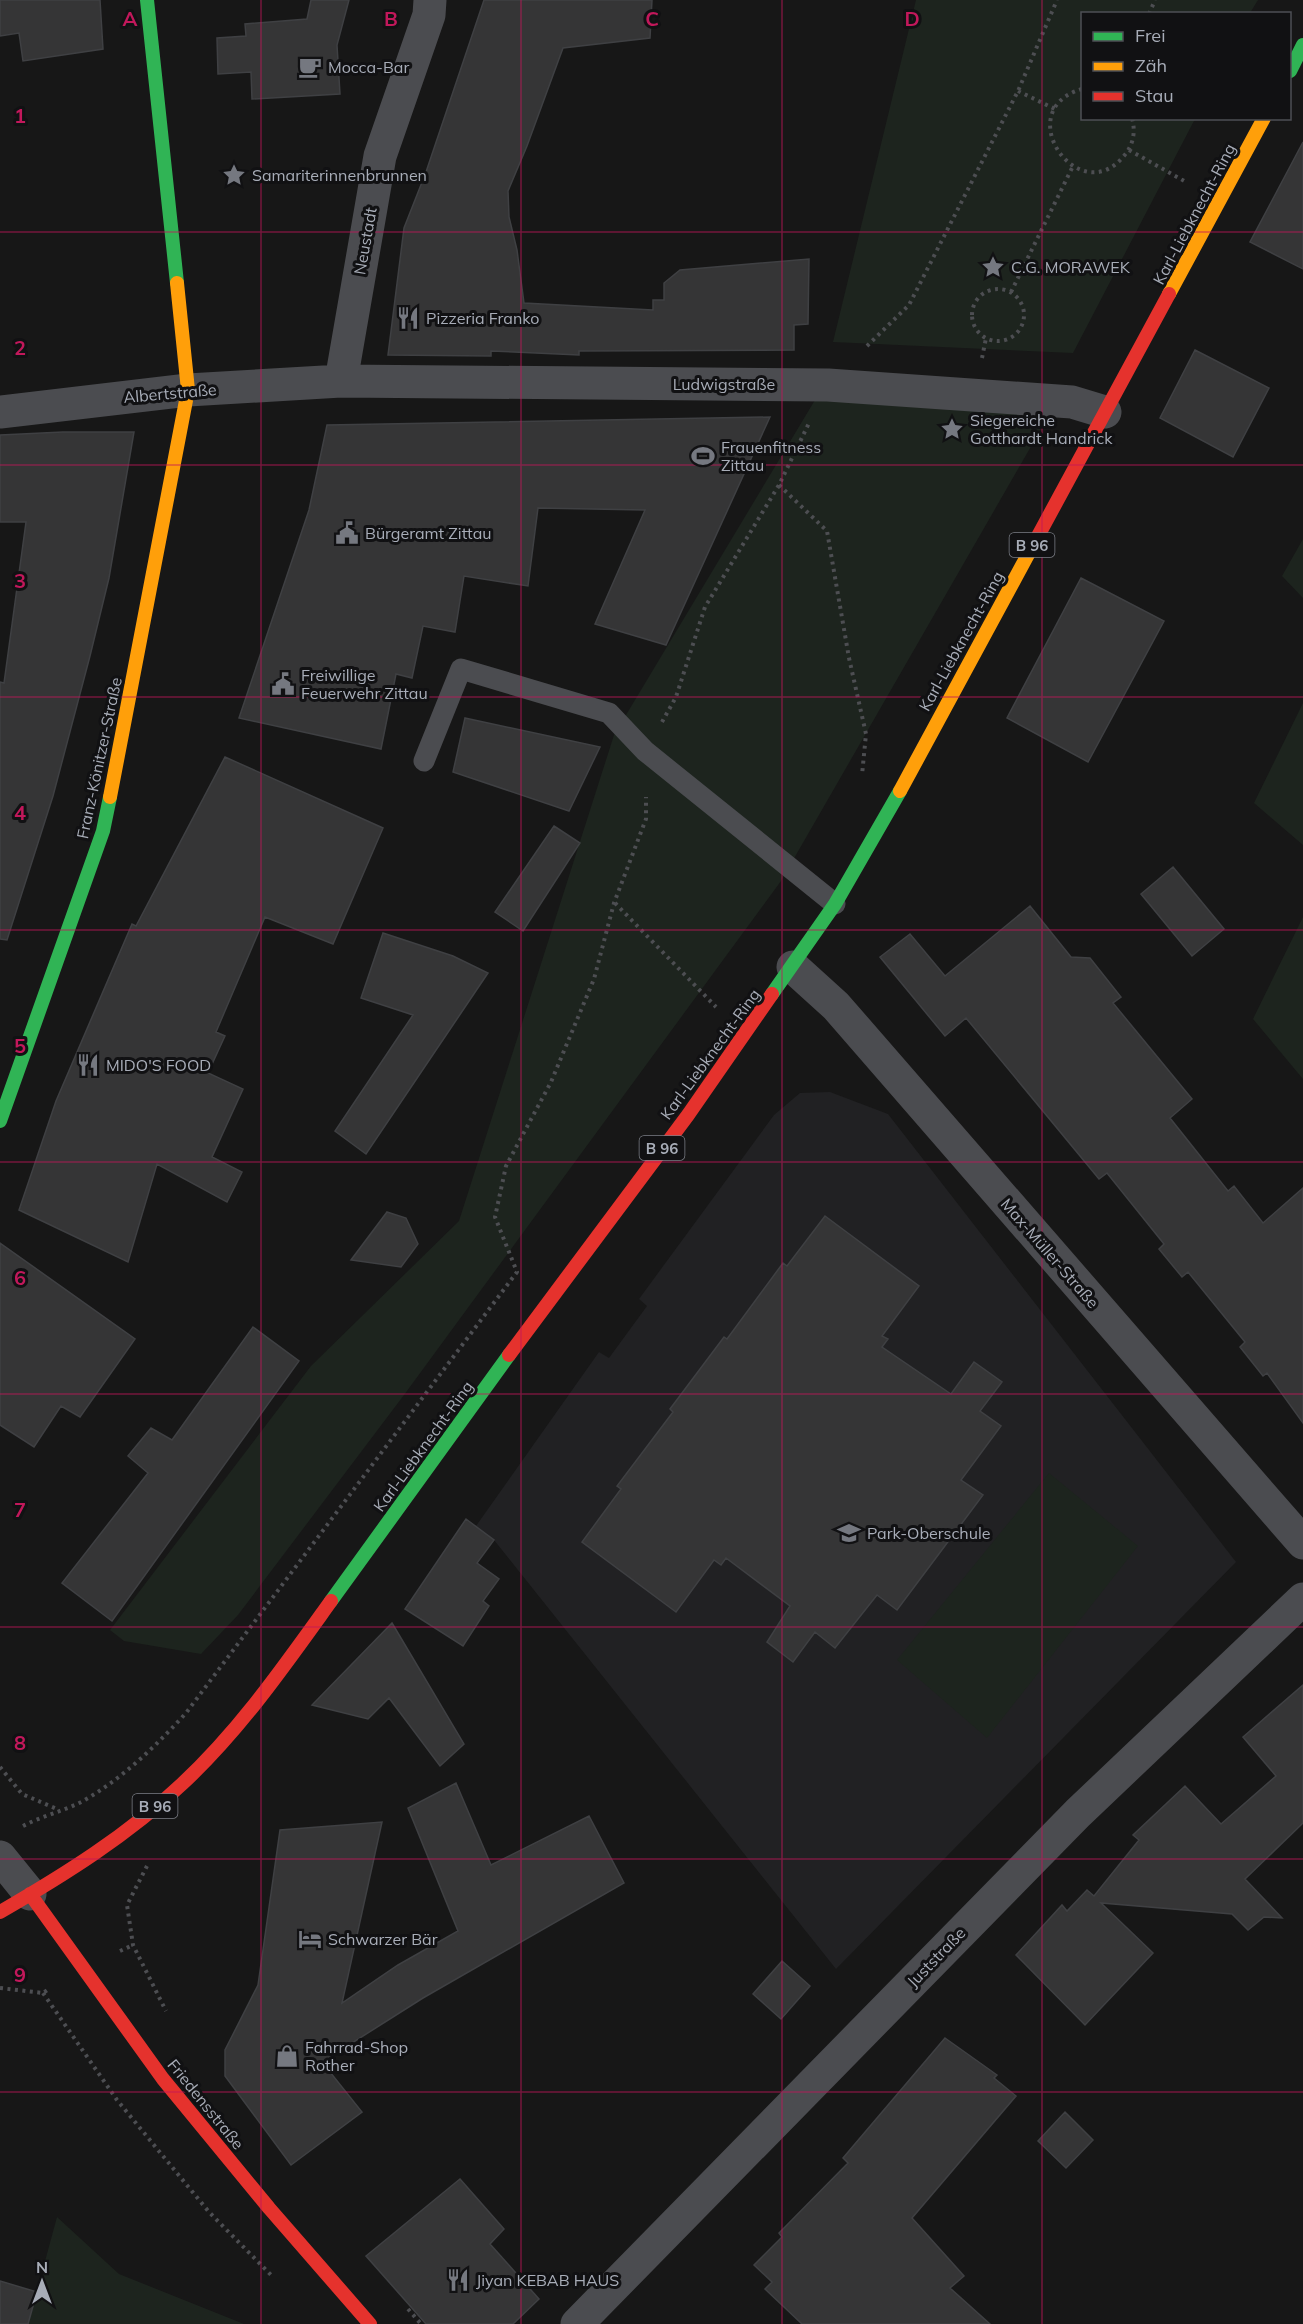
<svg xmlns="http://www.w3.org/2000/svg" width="1303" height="2324" viewBox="0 0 1303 2324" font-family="Mulish,sans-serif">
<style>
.built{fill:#212123}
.green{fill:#1d241e}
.building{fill:#353536;stroke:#3f4043;stroke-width:1.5}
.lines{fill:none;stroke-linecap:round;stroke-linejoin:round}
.path{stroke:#4d4e52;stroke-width:4;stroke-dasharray:3 4.5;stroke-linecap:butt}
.lane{stroke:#4b4c50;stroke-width:21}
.street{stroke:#4b4c50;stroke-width:33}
.fast{stroke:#30b455;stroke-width:14}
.slow{stroke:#ff9f0a;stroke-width:14}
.jam{stroke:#e5322d;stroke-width:14}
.grid{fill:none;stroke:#c2185b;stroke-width:1.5;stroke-opacity:0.55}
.labels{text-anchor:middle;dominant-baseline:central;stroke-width:6;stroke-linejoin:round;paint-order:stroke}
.shield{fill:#111113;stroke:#7b7e86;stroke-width:1.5}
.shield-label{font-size:15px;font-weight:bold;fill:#a8adb8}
.poi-label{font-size:16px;fill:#a8adb8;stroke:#111113;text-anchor:start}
.street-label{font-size:16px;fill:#a8adb8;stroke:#111113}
.grid-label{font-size:20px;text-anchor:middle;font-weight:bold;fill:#c2185b;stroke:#111113;stroke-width:6;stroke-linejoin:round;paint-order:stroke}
</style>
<rect width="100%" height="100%" fill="#171717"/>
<path class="built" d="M830,1092L888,1114L1236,1562L836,1969L494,1540L476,1526L599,1352L609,1358L647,1306L639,1299L774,1115L800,1093Z"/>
<path class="green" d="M916,0H1258L1250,13L1082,14V118L1195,119L1073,353L833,342Z
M818,395L1052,410L781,881L404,1395L238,1615L201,1654L124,1641L110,1630L311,1366L459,1221L614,735Z
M1303,539V598L1282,576Z
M1303,703V845L1254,803Z
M1303,917V1079L1253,1019Z
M1049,1473L1138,1546L987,1738L897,1660Z
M57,2217L119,2274L244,2324H28Z"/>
<path class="building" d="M0,0H100L103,49L23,61L19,33L0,36Z
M311,0H349L337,45L340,94L252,99L251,72L218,74L217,38L246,36L245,24L307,19Z
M484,0H652L650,38L563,48L527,146L508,191L509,217L517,250L524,303L653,310V300H664V283L680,270L809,259L808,324L794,325V350L579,351V355L491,351V356L388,355L404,228L426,172Z
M1303,142V269L1250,242Z
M1195,350L1269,388L1233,457L1160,418Z
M770,417L666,645L595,624L645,510L538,508L528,586L464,576L455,632L423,626L412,678L396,674L381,749L239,718L309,510L327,425Z
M63,432H134L109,578L90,656L53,796L7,940L0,939V682L4,683L26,522H0V435Z
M1081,578L1164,621L1088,762L1007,718Z
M465,718L600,747L569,811L453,772Z
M225,757L383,828L333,944L265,917L216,1032L225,1036L208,1073L243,1089L212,1157L242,1172L227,1202L157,1164L128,1262L19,1210L56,1101L132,924L136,926Z
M554,826L580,843L523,931L495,912Z
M1173,867L1224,929L1192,956L1141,894Z
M1030,906L1071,957L1090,958L1121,997L1113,1003L1192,1099L1170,1118L1228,1191L1234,1186L1263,1223L1303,1188V1423L1267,1373L1263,1376L1240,1347L1245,1342L1188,1272L1182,1277L1159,1249L1164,1244L1107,1173L1099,1179L966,1018L945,1036L880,957L910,934L945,976Z
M383,933L453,956L488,973L366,1154L335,1131L413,1015L361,998Z
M387,1212L406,1218L418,1244L401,1267L351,1260Z
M825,1216L919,1286L882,1336L888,1339L882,1347L951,1394L974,1362L1002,1382L980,1411L1001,1426L961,1480L983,1495L897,1610L877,1595L835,1648L815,1632L793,1662L767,1642L790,1606L726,1558L721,1565L714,1560L676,1612L582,1542L621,1489L617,1486L673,1412L670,1409L724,1337L727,1339L783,1263L787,1266Z
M0,1243L135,1339L80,1417L61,1406L34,1447L0,1425Z
M253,1327L299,1361L112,1621L62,1583L148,1473L128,1456L151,1428L172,1440Z
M466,1519L494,1540L477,1563L499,1579L483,1601L489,1606L463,1646L405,1609Z
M392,1623L464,1744L440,1766L389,1698L368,1719L312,1705Z
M1303,1685V1823L1245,1879L1282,1918L1264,1917L1248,1930L1232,1914L1101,1903L1153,1953L1085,2025L1016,1955L1062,1905L1067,1911L1087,1890L1094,1896L1139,1840L1133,1835L1185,1786L1221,1824L1276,1776L1243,1737Z
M456,1783L491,1865L589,1816L624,1883L423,1998L322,2062L362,2112L291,2165L225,2076V2050L258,1985L280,1830L382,1822L342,2003L398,1965L458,1931L408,1808Z
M782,1961L810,1986L781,2019L753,1994Z
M945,2038L997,2075L994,2078L1016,2096L912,2218L964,2276L950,2288L990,2324H802L765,2289L772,2282L754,2265L782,2237L779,2233L848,2163L843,2158Z
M1065,2112L1093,2140L1066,2168L1038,2141Z
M460,2179L504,2229L490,2244L539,2299L513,2324H426L366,2256Z
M0,2281L37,2292L28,2324H0Z"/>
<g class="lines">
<path class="path" d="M1149,14L1155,0
M1082,89C1009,110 1078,210 1123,157C1133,146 1136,133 1132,118
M1018,91L1055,109
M1129,150L1186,182
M972 315a26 26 0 1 1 52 0a26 26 0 1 1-52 0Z
M1011,292L1073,166
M867,346L909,305L1018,91L1057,0
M982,358L986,338
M779,485L827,531L849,658L866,734L862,775
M662,722L676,697L705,607L779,485L809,423
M615,903L716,1007
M0,1767L22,1794L57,1809
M23,1826C42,1816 64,1811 83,1801C123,1778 155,1747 186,1713L517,1272L495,1217L506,1166L551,1082L594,979L614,903L646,819V797
M147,1866L127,1905L133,1945L166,2011
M120,1951L133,1945
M0,1988L43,1993L50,1988
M43,1993L117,2100L209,2212L272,2276
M408,2309L421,2324"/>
<path class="lane" d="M424,761L461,669L609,713L645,751L835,904"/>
<path class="street" d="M341,381L380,156L429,15L430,0
M0,412L188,390L341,381L828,385L1072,402L1105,412
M793,967L836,1006L1303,1543
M0,1857L30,1894
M577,2324L1078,1813L1303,1599"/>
<path class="fast" d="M147,0L177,283
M1290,71L1303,45
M772,994L835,904L900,791
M0,1121L103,831L110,797
M331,1601L509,1355"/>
<path class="slow" d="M1169,294L1264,118
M900,791L1031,549
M110,797L188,390L177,283"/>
<path class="jam" d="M1031,549L1169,294
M509,1355L688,1115L772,994
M30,1894L163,2079L269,2208L370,2324
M0,1912C64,1875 128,1835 182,1784C240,1730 285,1665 331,1601"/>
</g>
<path class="grid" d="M261,0V2324M521,0V2324M782,0V2324M1042,0V2324M0,232H1303M0,465H1303M0,697H1303M0,930H1303M0,1162H1303M0,1394H1303M0,1627H1303M0,1859H1303M0,2092H1303"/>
<defs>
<g id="cafe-bare" transform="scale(1.8)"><path d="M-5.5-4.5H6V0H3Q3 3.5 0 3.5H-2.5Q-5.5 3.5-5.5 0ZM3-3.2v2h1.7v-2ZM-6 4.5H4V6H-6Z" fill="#757880" stroke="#111113" stroke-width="2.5" paint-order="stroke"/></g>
<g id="sight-bare" transform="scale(1.8)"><path d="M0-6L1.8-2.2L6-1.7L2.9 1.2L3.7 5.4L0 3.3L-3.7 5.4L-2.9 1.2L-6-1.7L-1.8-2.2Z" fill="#757880" stroke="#111113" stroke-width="2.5" paint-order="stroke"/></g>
<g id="restaurant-bare" transform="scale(1.8)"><path d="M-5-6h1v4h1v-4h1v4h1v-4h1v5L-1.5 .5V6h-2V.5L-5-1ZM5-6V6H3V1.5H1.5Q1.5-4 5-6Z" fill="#757880" stroke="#111113" stroke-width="2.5" paint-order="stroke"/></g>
<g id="stadium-bare" transform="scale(1.8)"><path d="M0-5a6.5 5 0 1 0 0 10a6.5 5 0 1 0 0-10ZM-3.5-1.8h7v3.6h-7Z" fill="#757880" stroke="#111113" stroke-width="2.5" paint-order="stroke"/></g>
<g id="civic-bare" transform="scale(1.8)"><path d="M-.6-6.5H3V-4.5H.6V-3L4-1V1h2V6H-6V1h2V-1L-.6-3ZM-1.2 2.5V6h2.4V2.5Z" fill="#757880" stroke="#111113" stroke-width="2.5" paint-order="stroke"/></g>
<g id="school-bare" transform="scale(1.8)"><path d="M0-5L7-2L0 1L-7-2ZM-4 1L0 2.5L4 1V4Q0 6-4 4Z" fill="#757880" stroke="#111113" stroke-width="2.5" paint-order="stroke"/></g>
<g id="hotel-bare" transform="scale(1.8)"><path d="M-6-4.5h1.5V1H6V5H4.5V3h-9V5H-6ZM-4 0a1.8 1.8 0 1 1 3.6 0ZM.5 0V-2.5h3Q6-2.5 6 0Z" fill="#757880" stroke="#111113" stroke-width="2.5" paint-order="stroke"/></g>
<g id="shop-bare" transform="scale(1.8)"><path d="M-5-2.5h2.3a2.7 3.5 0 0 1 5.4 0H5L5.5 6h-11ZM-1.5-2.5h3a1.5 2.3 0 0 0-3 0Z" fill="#757880" stroke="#111113" stroke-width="2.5" paint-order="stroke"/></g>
</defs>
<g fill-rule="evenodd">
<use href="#cafe-bare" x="310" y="67"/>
<use href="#sight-bare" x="234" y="175"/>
<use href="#sight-bare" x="993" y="267"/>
<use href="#restaurant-bare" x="408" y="318"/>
<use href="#sight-bare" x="952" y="429"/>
<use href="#stadium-bare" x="703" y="456"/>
<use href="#civic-bare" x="347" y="533"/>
<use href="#civic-bare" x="283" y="684"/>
<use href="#restaurant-bare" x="88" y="1065"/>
<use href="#school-bare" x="849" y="1533"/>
<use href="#hotel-bare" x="310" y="1939"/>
<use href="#shop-bare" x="287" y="2056"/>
<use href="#restaurant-bare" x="458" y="2280"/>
</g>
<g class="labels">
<g class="shield">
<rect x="1009.5" y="533" width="45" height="24" rx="4.5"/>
<rect x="639.5" y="1136" width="45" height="24" rx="4.5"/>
<rect x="132.5" y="1794" width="45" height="24" rx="4.5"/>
</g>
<g class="shield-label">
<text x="1032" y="545">B 96</text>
<text x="662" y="1148">B 96</text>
<text x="155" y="1806">B 96</text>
</g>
<g class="poi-label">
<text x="328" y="67">Mocca-Bar</text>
<text x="252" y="175">Samariterinnenbrunnen</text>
<text x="1011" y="267">C.G. MORAWEK</text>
<text x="426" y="318">Pizzeria Franko</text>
<text x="970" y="420">Siegereiche<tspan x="970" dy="18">Gotthardt Handrick</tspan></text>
<text x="721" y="447">Frauenfitness<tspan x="721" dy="18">Zittau</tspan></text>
<text x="365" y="533">Bürgeramt Zittau</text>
<text x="301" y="675">Freiwillige<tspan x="301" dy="18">Feuerwehr Zittau</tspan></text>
<text x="106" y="1065">MIDO'S FOOD</text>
<text x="867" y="1533">Park-Oberschule</text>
<text x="328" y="1939">Schwarzer Bär</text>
<text x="305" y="2047">Fahrrad-Shop<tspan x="305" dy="18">Rother</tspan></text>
<text x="476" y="2280">Jiyan KEBAB HAUS</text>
</g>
<g class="street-label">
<text transform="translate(1194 214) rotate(-62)">Karl-Liebknecht-Ring</text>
<text transform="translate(365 241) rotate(-80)">Neustadt</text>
<text x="724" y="384">Ludwigstraße</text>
<text transform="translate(170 393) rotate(-5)">Albertstraße</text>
<text transform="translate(961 641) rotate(-61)">Karl-Liebknecht-Ring</text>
<text transform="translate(99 758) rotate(-78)">Franz-Könitzer-Straße</text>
<text transform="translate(710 1054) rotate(-54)">Karl-Liebknecht-Ring</text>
<text transform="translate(1050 1253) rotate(49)">Max-Müller-Straße</text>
<text transform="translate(423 1446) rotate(-54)">Karl-Liebknecht-Ring</text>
<text transform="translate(936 1957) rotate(-46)">Juststraße</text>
<text transform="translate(206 2104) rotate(51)">Friedensstraße</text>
</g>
</g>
<g class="grid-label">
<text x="130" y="26">A</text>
<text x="391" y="26">B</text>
<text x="652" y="26">C</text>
<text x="912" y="26">D</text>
<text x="20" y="123">1</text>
<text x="20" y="355">2</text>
<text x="20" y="588">3</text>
<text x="20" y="820">4</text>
<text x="20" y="1053">5</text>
<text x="20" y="1285">6</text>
<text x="20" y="1517">7</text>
<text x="20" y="1750">8</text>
<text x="20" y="1982">9</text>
</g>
<rect x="1081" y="12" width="210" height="108" fill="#111113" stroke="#4d4f55" stroke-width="1.5"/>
<rect x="1093" y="32" width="30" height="9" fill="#30b455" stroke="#4d4f55" stroke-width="1.5"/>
<text x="1135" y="42" font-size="18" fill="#a8adb8">Frei</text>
<rect x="1093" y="62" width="30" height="9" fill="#ff9f0a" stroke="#4d4f55" stroke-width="1.5"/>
<text x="1135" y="72" font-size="18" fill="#a8adb8">Zäh</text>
<rect x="1093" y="92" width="30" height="9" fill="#e5322d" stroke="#4d4f55" stroke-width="1.5"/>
<text x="1135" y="102" font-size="18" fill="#a8adb8">Stau</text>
<g transform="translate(42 2282)" stroke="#111113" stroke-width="4.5" paint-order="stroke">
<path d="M0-4.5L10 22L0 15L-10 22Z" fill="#a8adb8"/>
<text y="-9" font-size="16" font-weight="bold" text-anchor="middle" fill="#a8adb8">N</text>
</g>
</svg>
